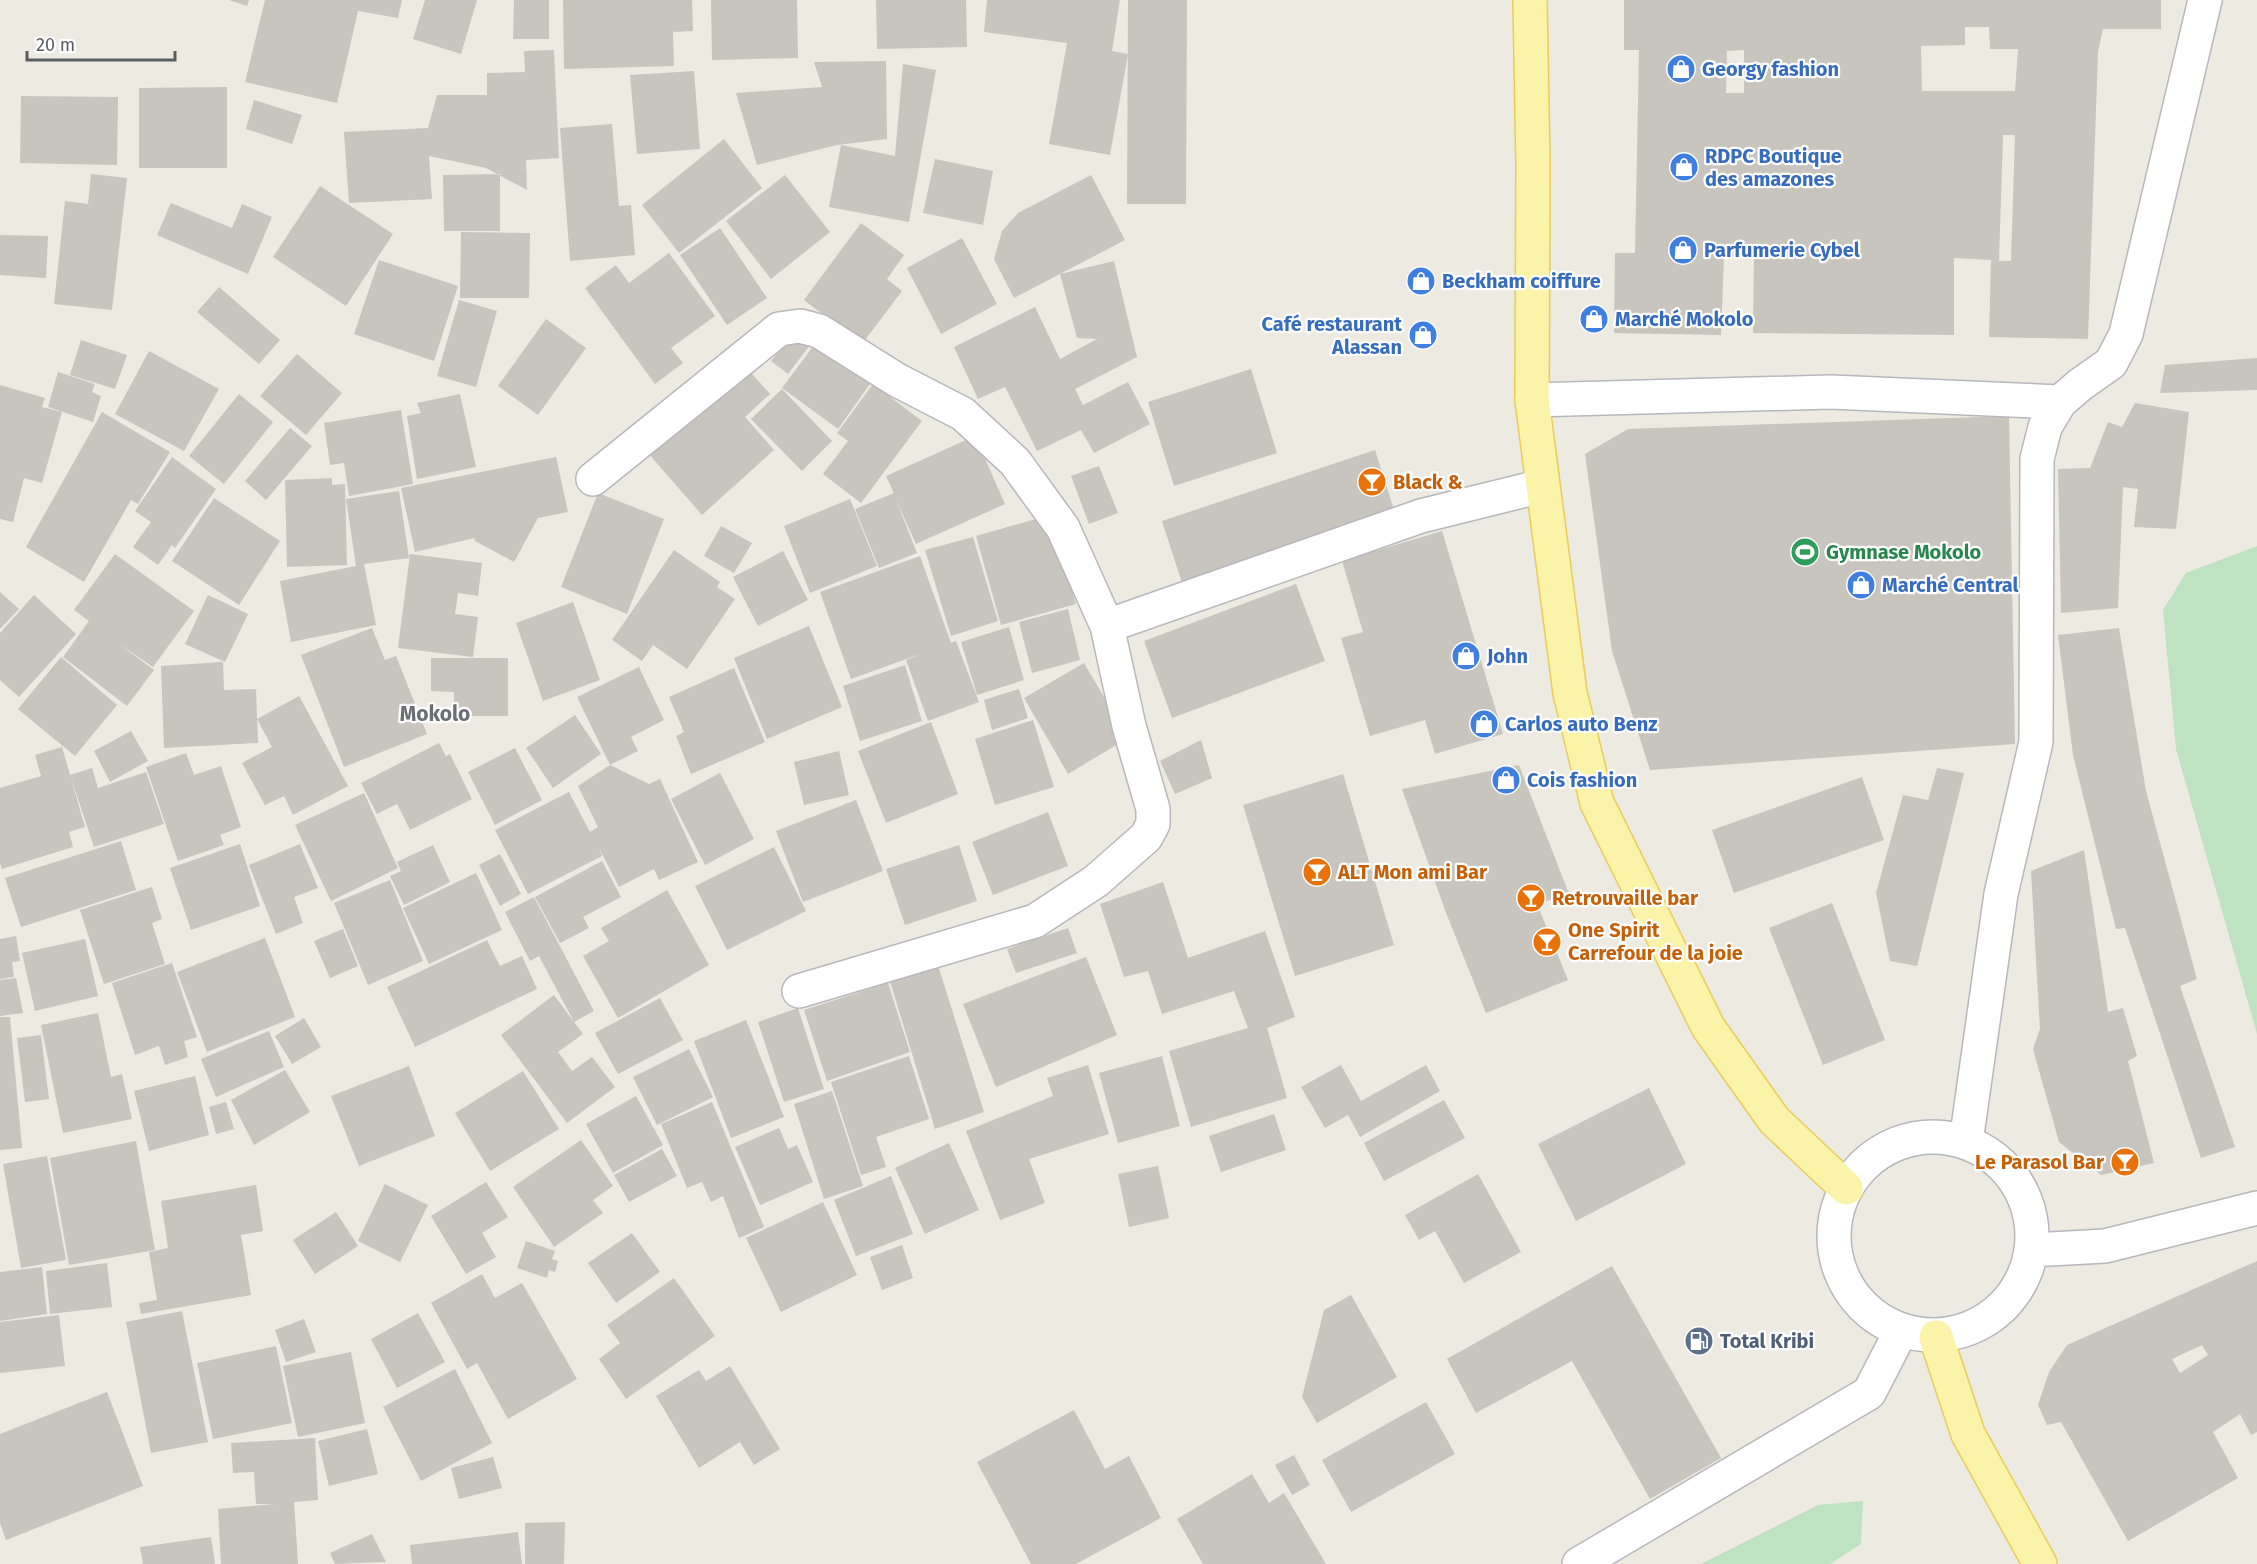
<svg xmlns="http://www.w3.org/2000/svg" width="2257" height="1564" viewBox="0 0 2257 1564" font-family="'Fira Sans',sans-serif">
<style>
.green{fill:#bee3c1}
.building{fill:#c8c4be;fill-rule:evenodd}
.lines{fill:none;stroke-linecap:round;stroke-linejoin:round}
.street-casing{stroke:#b7b8bd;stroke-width:36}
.secondary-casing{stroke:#b5b7bd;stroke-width:36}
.primary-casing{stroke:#ebcc5b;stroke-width:36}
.street{stroke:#fff;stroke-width:33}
.secondary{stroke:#fff;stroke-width:33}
.primary{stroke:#fbf3a7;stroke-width:33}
.labels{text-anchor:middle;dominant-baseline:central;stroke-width:4.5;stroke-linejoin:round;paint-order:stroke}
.shop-label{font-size:20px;font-weight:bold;fill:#366cbe;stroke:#fff;text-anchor:start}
.food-label{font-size:20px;font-weight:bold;fill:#c56008;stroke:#fff;text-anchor:start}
.leisure-label{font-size:20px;font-weight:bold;fill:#27864d;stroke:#fff;text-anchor:start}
.service-label{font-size:20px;font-weight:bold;fill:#4e5e75;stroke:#fff;text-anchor:start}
.neighbourhood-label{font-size:21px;font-weight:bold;fill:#6b6e73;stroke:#fff}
</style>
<rect width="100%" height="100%" fill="#eceae1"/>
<path class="green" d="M2257,546V1034L2176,749L2163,610L2186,573Z
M1863,1501L1861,1544L1830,1564H1701L1818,1505Z"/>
<path class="building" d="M229,0H249L247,6Z
M265,0H402L398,18L358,11L337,103L245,82Z
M425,0H477L461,54L413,39Z
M514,0H549V39H513Z
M563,0H692L693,31L673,32L674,66L564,69Z
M711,0H797L798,58L712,60Z
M876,0H966L967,47L877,49Z
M987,0H1120L1112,51L1128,54L1110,155L1049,144L1067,43L984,32Z
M1128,0H1187L1186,204H1127Z
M1624,0H2161V29H2103L2098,52L2088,339L1989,337L1991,260L1954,258V335L1753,333L1754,255L1724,257L1721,335L1614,333L1615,253H1635L1639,50H1624ZM1965,27H1989L1990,49H2018L2015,91H1922L1921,46L1965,45ZM1744,50V93H1726L1727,51ZM2003,135H2015L2011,261H1999Z
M554,50L559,158L526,160L527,190L486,168L429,156L432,199L349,203L344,132L428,128L437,95H487V73L525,72L524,51Z
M886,61L887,139L837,145L757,165L736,93L822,87L814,62Z
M903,64L936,70L909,222L829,207L841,145L895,156Z
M694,71L700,149L637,154L630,75Z
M227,87V168H139V88Z
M21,96L118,97L117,165L20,163Z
M254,100L302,115L292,144L246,129Z
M612,124L619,206L631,205L635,255L570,261L560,128Z
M724,139L762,188L679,253L642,205Z
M935,159L993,171L983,225L923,213Z
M91,174L127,178L112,310L54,304L65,201L88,204Z
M500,174V231H444L443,175Z
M785,175L830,232L771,279L726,221Z
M1091,175L1125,240L1014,298L994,259L1002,231L1018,213Z
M320,186L393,234L346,306L273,257Z
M171,203L232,228L242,204L272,217L248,274L157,235Z
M861,223L904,255L887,279L902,291L862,344L804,300Z
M720,228L767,298L727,325L680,255Z
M461,232L530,233L529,298H460Z
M0,235L48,236L46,278L0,275Z
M962,238L997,304L941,334L907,268Z
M669,253L715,316L671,348L683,363L655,384L585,288L616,265L629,283Z
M379,260L458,286L434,361L354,334Z
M1114,261L1137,357L1075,389L1083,405L1128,382L1150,424L1094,453L1081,430L1037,451L1005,387L978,399L954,347L1035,307L1060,359L1097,339L1077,338L1060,274Z
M219,287L280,340L259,364L197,312Z
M459,300L497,311L476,387L437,376Z
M546,319L586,348L538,415L498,386Z
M794,332L810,345L788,374L771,361Z
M81,340L127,355L115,389L70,375Z
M815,344L870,384L838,429L782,388Z
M149,351L219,389L184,451L115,414Z
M297,354L342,393L306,435L260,396Z
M2257,358V390L2160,393L2165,365Z
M745,366L770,394L745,417L774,450L702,515L648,453Z
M1251,369L1277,453L1174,486L1148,402Z
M58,372L95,384L92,392L101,396L93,422L48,407Z
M873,384L922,421L861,503L823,474L848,441L837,433Z
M0,385L45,398L42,407L62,412L42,483L24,478L13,522L0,519Z
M782,389L832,441L802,471L751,419Z
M239,394L273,422L224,484L189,456Z
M460,394L476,467L417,479L407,416L421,413L417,403Z
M2135,403L2189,412L2176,529L2134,527L2138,489L2123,487L2118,608L2061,613L2058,469L2090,468L2108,422L2122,427Z
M401,410L413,484L349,496L344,463L330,465L324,423Z
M102,412L170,452L138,504L131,500L84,582L26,547Z
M2009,416L2015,744L1650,770L1612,651L1585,454L1628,429Z
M290,428L312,446L266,500L245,481Z
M975,436L1005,504L916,544L896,500L917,553L879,568L855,509L894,493L886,476Z
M1375,450L1395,513L1182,583L1162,521Z
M172,457L216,489L175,548L172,545L158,565L133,547L151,522L135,511Z
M556,457L568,512L538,518L514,562L475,541L474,538L415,552L401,488Z
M1099,466L1118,513L1089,524L1071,476Z
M332,478V485L345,484L347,565L287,567L285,480Z
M399,491L409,558L364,564L376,625L291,642L280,581L356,566L346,499Z
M598,493L664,519L627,614L561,587Z
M214,498L280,541L239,605L172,561Z
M850,499L877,566L810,593L784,526Z
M1050,515L1076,604L1001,625L976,536Z
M721,526L752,543L734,573L704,556Z
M1442,531L1503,734L1435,754L1425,720L1370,736L1341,638L1363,632L1342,561Z
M973,537L998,621L951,636L925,550Z
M674,550L720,582L717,587L735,599L687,669L653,645L642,661L612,640Z
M783,551L808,600L758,626L733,577Z
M115,554L194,611L153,667L118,643L154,670L127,706L63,657L89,621L74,610Z
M410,554L482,563L478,596L458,593L455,614L478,617L473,657L398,648Z
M920,556L951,643L956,641L979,702L928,721L906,660L923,653L851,679L820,592Z
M1296,584L1325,661L1172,718L1144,641Z
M0,592L19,609L0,629Z
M34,595L76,634L19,697L0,680V633Z
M208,595L248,614L225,662L185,644Z
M573,602L600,680L543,701L516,623Z
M1068,609L1080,660L1032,673L1019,622Z
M809,626L842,707L767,739L734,658Z
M1009,627L1024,680L977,695L961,642Z
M372,628L385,660L396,656L427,734L344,767L301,655Z
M2119,628L2146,791L2197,979L2180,986L2235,1147L2201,1158L2125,928L2116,929L2073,755L2058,635Z
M61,657L117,705L75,756L18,709Z
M431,658H508V716H454V692L431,691Z
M223,662L224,690L256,689L258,743L164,748L161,666Z
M1084,663L1128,738L1068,774L1024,698Z
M905,665L922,721L860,741L843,686Z
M639,667L664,720L631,737L638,751L610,765L577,697Z
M734,668L765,742L691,774L676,736L684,732L669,697Z
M1019,689L1028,718L992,730L984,700Z
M299,696L348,786L293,815L284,796L265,805L242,763L272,747L257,719Z
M575,715L601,754L553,788L526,748Z
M1033,720L1054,787L995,805L975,739Z
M931,722L958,794L886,823L858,751Z
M131,731L148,761L110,782L94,751Z
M1201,740L1212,778L1175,794L1160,761Z
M439,743L446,756L450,754L472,799L410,830L397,804L377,814L361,783Z
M62,747L85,827L69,832L73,847L2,869L0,863V788L41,776L35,755Z
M515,748L542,800L495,825L468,772Z
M839,751L849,795L804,805L794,762Z
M186,753L194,775L221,766L241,827L220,835L224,845L178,861L146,767Z
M610,765L649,784L660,779L698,862L659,880L654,869L619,887L599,848L602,856L528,894L495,830L569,792L590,832L598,827L578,786Z
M1519,765L1569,894L1537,904L1568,980L1486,1013L1445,910L1402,789Z
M92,768L98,788L146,772L164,824L94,847L70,775Z
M1937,768L1964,773L1917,966L1890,961L1876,893L1903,795L1928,800Z
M720,773L754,839L705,865L671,799Z
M1343,774L1394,945L1295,976L1243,805Z
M1862,777L1884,840L1734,893L1712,830Z
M364,793L398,868L331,901L295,825Z
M856,800L883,871L803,902L776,831Z
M1048,812L1068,866L993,895L972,842Z
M121,841L136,890L21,927L5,878Z
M240,844L260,906L191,930L170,868Z
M300,844L318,888L294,897L303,923L276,934L249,865Z
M433,845L450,882L404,905L390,876L401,871L397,862Z
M959,845L977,901L905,925L886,869Z
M774,847L806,911L727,950L695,886Z
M2084,850L2108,1012L2123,1008L2137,1056L2128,1061L2154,1163L2101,1175L2059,1142L2033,1049L2040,1029L2031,871Z
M500,854L521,894L500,906L479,865Z
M602,861L621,897L583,917L589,928L560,943L535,897Z
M476,873L502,930L429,964L403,908Z
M390,880L423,961L368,985L334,903Z
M1163,882L1188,958L1265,931L1295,1017L1267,1028L1287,1098L1191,1127L1169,1051L1248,1028L1234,991L1162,1014L1148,971L1124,977L1100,904Z
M152,887L162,919L152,923L165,964L104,984L80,910Z
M667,890L709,965L618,1018L583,956L609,941L601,928Z
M534,897L594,1011L574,1022L539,956L530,961L505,912Z
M1832,903L1885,1040L1823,1065L1769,928Z
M1068,928L1077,953L1016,973L1007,949Z
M343,929L358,966L330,978L314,941Z
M16,936L20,961L12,962L14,977L0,979V939Z
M265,938L295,1017L207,1052L177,972Z
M85,939L98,996L35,1011L22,953Z
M487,940L500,966L522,956L537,989L415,1047L387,987Z
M1086,957L1117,1035L996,1087L963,1004Z
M937,962L984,1112L935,1129L889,978Z
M172,963L197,1037L184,1041L188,1057L165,1065L159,1046L135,1055L112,983Z
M16,978L23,1013L0,1016V980Z
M888,983L910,1052L827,1081L804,1010Z
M554,995L583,1034L558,1052L572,1071L592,1057L615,1087L567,1123L501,1035Z
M660,998L683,1040L618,1074L595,1033Z
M798,1008L824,1089L784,1102L758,1022Z
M98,1013L111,1077L122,1074L132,1119L63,1133L41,1025Z
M0,1017H10L22,1148L0,1150Z
M304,1018L321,1047L292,1064L275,1036Z
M746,1020L784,1117L731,1138L694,1041Z
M269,1031L284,1067L216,1097L201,1059Z
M41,1035L49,1099L25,1102L17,1038Z
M689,1049L713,1097L657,1125L633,1077Z
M909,1056L929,1119L876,1137L886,1167L861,1175L831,1082Z
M1162,1056L1180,1126L1118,1143L1099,1073Z
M1088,1065L1109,1134L1029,1159L1045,1203L1000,1220L966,1131L1053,1096L1047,1078Z
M1341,1065L1361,1101L1426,1065L1440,1091L1360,1137L1348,1115L1325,1128L1301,1087Z
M409,1066L435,1136L359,1166L331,1096Z
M285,1070L310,1112L254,1145L231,1100Z
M523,1071L559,1129L490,1171L455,1113Z
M195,1076L209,1135L149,1151L134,1091Z
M1649,1088L1686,1164L1576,1221L1538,1144Z
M832,1091L863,1186L824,1199L794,1104Z
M636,1096L663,1145L613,1173L586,1124Z
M1444,1100L1465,1138L1384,1181L1364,1143Z
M226,1102L234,1129L216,1134L209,1107Z
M712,1102L764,1227L739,1238L723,1196L711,1202L702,1182L687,1188L661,1124Z
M1274,1114L1286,1150L1221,1172L1209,1136Z
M779,1128L788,1149L797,1145L813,1182L760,1205L735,1147Z
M581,1140L613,1186L593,1200L603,1213L554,1247L513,1187Z
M136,1141L155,1250L69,1265L50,1158Z
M949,1143L979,1210L925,1234L895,1168Z
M662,1149L677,1176L629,1202L614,1175Z
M47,1156L66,1260L21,1268L3,1164Z
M1158,1166L1169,1218L1129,1227L1118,1174Z
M1478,1174L1521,1252L1464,1283L1435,1231L1419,1240L1405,1215Z
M891,1176L913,1234L856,1256L834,1200Z
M486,1182L508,1217L482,1233L496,1257L466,1274L431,1216Z
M385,1184L428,1205L400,1262L358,1241Z
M256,1185L263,1231L241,1235L251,1295L141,1314L139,1303L157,1300L149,1252L168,1248L161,1201Z
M823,1202L857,1275L781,1312L746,1238Z
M336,1212L358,1246L315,1274L293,1240Z
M632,1233L660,1272L616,1303L588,1263Z
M526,1241L555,1251L552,1259L558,1261L555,1272L549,1270L547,1278L517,1268Z
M902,1245L913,1278L882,1290L870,1257Z
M2257,1261V1432L2251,1435L2240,1414L2213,1432L2238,1478L2128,1541L2061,1422L2047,1425L2038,1405L2049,1372L2067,1345ZM2202,1345L2208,1355L2180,1373L2172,1359Z
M107,1263L112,1307L50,1314L46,1271Z
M1612,1266L1721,1458L1650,1499L1572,1361L1476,1413L1447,1359Z
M42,1267L47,1314L0,1321V1272Z
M482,1274L495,1298L522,1283L577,1379L508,1419L477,1363L467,1369L431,1303Z
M674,1278L715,1336L626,1399L599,1359L620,1343L607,1325Z
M1351,1295L1397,1377L1317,1423L1302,1397L1324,1310Z
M182,1311L208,1442L151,1453L126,1322Z
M418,1313L445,1362L397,1388L371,1339Z
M59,1315L65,1366L0,1373V1322Z
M304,1319L316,1352L286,1362L275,1330Z
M276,1346L292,1423L213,1439L197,1363Z
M351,1352L365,1423L298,1437L283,1366Z
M730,1366L780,1449L754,1465L740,1442L699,1468L656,1396L699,1370L706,1381Z
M455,1369L492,1443L421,1481L383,1407Z
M107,1392L143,1486L6,1540L0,1523V1434Z
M1426,1402L1455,1454L1351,1512L1322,1460Z
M1074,1410L1105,1469L1129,1456L1161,1518L1076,1564H1031L977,1462Z
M367,1429L378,1474L329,1486L318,1441Z
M315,1438L318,1500L294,1502L298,1564H221L218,1509L275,1504H256L254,1472L233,1473L231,1443Z
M1294,1455L1310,1485L1292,1495L1275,1465Z
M493,1457L502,1488L459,1499L451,1468Z
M1252,1474L1269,1503L1284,1493L1326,1564H1203L1177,1519Z
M565,1522L564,1564H525V1523Z
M518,1532L522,1564H412L410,1545Z
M372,1534L386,1562L335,1564L330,1553Z
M211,1537L215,1564H143L140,1547Z"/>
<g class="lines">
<g class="street-casing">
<path id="street" d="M1532,400L1831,392L2060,402
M593,479L779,329L800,326L819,331L897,380L963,414L1015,462L1063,528L1107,626L1129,726L1153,809V824L1146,837L1096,881L1035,921L799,991
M1107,626L1421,516L1542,486
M1966,1142L2001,894L2036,742L2037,459L2045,427L2060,402L2081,384L2111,363L2126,334L2205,0
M1579,1564L1869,1393L1901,1331"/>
</g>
<g class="secondary-casing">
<path id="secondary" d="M1834 1236a99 99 0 1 1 198 0a99 99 0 1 1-198 0Z
M2031,1250L2105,1246L2257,1208"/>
</g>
<g class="primary-casing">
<path id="primary" d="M1530,0L1533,165L1532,400L1570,693L1597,803L1708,1027L1774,1120L1846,1188
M1936,1337L1968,1434L2040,1564"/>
</g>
<use href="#street" class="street"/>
<use href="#secondary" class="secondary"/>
<use href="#primary" class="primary"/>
</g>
<defs>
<g id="shop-disc" transform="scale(1.5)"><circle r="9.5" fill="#3f7fe0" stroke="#fff"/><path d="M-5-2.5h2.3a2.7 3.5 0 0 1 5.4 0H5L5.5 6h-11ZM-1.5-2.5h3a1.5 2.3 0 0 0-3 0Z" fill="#fff"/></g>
<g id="bar-disc" transform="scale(1.5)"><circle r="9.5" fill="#e8710a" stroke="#fff"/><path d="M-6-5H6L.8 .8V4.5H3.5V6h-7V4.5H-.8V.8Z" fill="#fff"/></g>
<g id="stadium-disc" transform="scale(1.5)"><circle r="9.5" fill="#2e9e5b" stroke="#fff"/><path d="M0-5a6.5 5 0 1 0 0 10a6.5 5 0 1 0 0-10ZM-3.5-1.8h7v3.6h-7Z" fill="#fff"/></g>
<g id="fuel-disc" transform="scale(1.5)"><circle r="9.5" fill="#5c6f8a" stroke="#fff"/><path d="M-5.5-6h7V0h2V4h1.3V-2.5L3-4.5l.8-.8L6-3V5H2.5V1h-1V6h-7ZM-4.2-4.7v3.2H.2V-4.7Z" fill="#fff"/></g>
</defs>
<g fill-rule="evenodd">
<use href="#shop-disc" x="1681" y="69"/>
<use href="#shop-disc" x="1684" y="167"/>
<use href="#shop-disc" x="1683" y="250"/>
<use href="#shop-disc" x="1421" y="281"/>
<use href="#shop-disc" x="1594" y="319"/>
<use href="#shop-disc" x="1423" y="335"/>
<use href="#bar-disc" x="1372" y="482"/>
<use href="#stadium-disc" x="1805" y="552"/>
<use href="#shop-disc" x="1861" y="585"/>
<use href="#shop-disc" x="1466" y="656"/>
<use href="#shop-disc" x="1484" y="724"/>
<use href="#shop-disc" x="1506" y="780"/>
<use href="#bar-disc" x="1317" y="872"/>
<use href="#bar-disc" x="1531" y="898"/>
<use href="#bar-disc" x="1547" y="942"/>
<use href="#bar-disc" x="2125" y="1162"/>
<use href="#fuel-disc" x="1699" y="1341"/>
</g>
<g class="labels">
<g class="shop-label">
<text x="1702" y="69">Georgy fashion</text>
<text x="1705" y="156">RDPC Boutique<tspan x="1705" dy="23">des amazones</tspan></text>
<text x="1704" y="250">Parfumerie Cybel</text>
<text x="1442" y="281">Beckham coiffure</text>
<text x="1615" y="319">Marché Mokolo</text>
<text x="1402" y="324" text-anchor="end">Café restaurant<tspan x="1402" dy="23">Alassan</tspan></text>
<text x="1882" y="585">Marché Central</text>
<text x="1487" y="656">John</text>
<text x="1505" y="724">Carlos auto Benz</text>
<text x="1527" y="780">Cois fashion</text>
</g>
<g class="food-label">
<text x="1393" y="482">Black &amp;</text>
<text x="1338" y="872">ALT Mon ami Bar</text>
<text x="1552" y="898">Retrouvaille bar</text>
<text x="1568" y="930">One Spirit<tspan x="1568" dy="23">Carrefour de la joie</tspan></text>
<text x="2104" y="1162" text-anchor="end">Le Parasol Bar</text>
</g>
<g class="leisure-label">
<text x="1826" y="552">Gymnase Mokolo</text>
</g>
<g class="service-label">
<text x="1720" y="1341">Total Kribi</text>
</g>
<g class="neighbourhood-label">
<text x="435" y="714">Mokolo</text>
</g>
</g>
<path d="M27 51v9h148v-9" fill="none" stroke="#5a5d61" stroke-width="3"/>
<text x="36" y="51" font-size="18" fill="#5a5d61" stroke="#ffffff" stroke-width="4.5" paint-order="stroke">20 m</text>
</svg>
